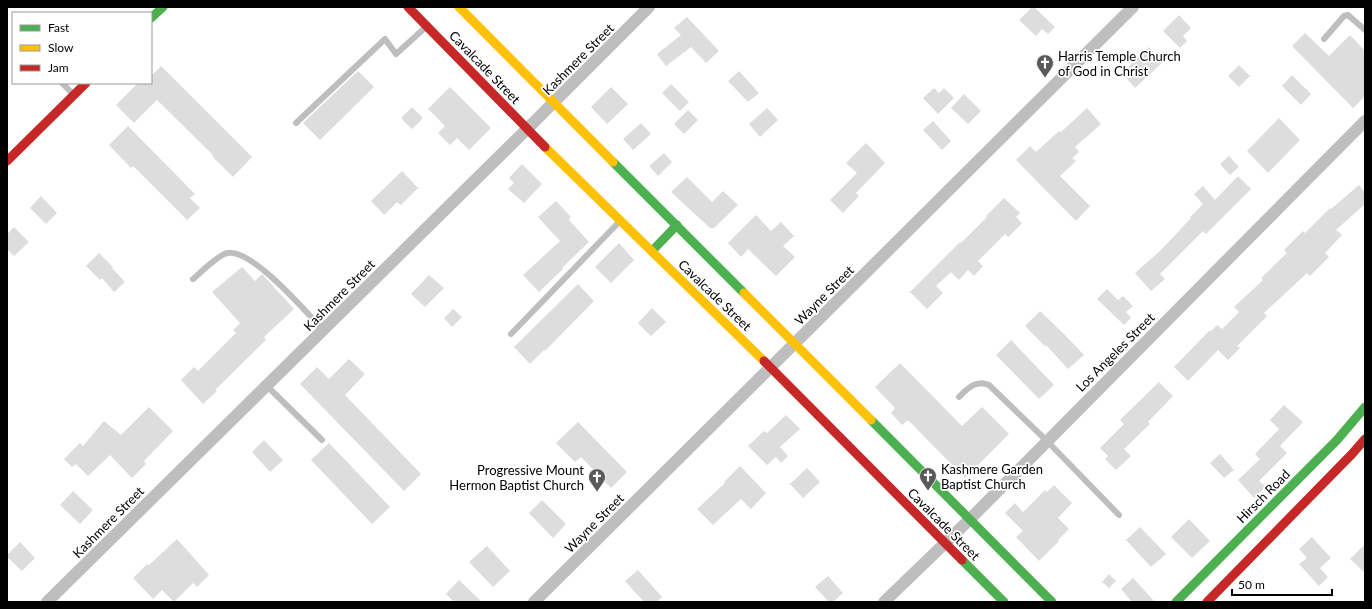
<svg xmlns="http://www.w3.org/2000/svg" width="1372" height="609" viewBox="0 0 1372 609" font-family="Lato,sans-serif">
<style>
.building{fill:#ddd}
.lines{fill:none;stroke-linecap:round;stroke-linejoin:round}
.lane{stroke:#bebebe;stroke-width:6}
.street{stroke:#bebebe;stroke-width:12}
.fast{stroke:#4caf50;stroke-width:9}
.slow{stroke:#ffc107;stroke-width:9}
.jam{stroke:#c62828;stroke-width:9}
.labels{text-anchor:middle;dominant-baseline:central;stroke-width:3.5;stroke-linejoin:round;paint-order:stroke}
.poi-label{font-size:13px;fill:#000;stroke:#fff;text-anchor:start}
.street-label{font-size:13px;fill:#000;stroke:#fff}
</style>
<rect width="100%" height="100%" fill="#fff"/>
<path class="building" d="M1032,7H1034L1055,27L1048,34L1042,29L1036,36L1019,20Z
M1179,15L1191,28L1183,36L1187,41L1180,48L1163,31Z
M687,17L719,51L706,63L691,47L666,66L657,54L681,35L674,28Z
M1305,33L1329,56L1350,35L1365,51V96L1353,108L1292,46Z
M1149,47L1163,62L1135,88L1122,73Z
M1239,65L1250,76L1239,87L1228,76Z
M161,66L252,157L233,177L212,156L213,155L157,100L134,123L116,105L138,83H151V76Z
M358,71L374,87L320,140L303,123Z
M739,71L759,93L748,102L728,81Z
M1292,75L1311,94L1301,105L1282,86Z
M671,84L689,102L680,111L662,93Z
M450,87L491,128L469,150L457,138L450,145L438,133L445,126L428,109Z
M611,87L628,104L607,124L591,107Z
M934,88L939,93L944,88L954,98L938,114L923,98Z
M964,94L981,111L968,124L951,108Z
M412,107L423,118L412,129L401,118Z
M767,108L778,120L760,137L749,124Z
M1087,108L1101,124L1075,147L1079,152L1072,158L1076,161L1060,176L1090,206L1076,221L1016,160L1030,146L1036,152L1059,131L1061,132Z
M688,110L698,120L684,134L674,124Z
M1279,118L1300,140L1268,173L1247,151Z
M933,121L951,141L942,150L923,130Z
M641,123L651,134L633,150L623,139Z
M128,126L195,194L190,198L200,208L187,220L133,166L131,168L109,145Z
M866,143L885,163L856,193L859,196L843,213L830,200L857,173L846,163Z
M664,153L672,162L658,176L649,166Z
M1229,156L1239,167L1230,175L1220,164Z
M522,164L542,184L524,203L508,189L514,183L509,178Z
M402,171L418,188L401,205L397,202L384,215L371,201Z
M1238,176L1251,189L1206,234L1203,231L1160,274L1165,279L1151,291L1135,273L1161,250L1191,218L1190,217L1203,204L1194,194L1203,186L1215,200Z
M687,177L712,202L723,191L738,205L714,228H710L671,192Z
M1359,185L1365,193V204L1336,230L1342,235L1325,253L1329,257L1310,276L1307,273L1264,313L1267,316L1237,346L1240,348L1228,360L1218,350L1188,381L1174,367L1210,330L1211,331L1217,325L1222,329L1239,312L1234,307L1263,280L1261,278L1287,253L1284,250L1303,231L1305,233L1330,208L1331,209Z
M41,196L57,213L46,224L30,208Z
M1004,198L1020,213L1016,217L1022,223L1008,237L1005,234L978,261L983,266L974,276L968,270L959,280L951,272L936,286L943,293L927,309L910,292L960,242L961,243L987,217L986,216Z
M556,201L571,217L569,220L589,242L562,268L563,269L539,292L523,275L560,241L538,217Z
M756,215L771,231L781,222L794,236L783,246L795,257L776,276L748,249L741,257L728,243Z
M14,227L29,242L14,256L7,249V234Z
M619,243L634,260L611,283L595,267Z
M99,253L113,267L112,268L125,282L114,292L102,278L100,280L86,266Z
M242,267L255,281L262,274L294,309L264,337L266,340L215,390L217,391L203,404L181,380L194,367L198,371L236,333L233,330L240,323L212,292Z
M429,275L444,288L425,307L411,294Z
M578,284L594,301L545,351L544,350L530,364L514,347Z
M1107,289L1118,300L1123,296L1133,306L1126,312L1131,318L1124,325L1097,299Z
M652,308L666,322L651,336L638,323Z
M453,309L462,317L452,327L444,318Z
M1040,311L1065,335L1084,355L1068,369L1046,345L1045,346L1025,326Z
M1011,340L1054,385L1039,399L996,355Z
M349,359L365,374L345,395L421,474L404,491L300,384L317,367L329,379Z
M900,363L962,426L982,407L1009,434L965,478L908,420L902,425L891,413L895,408L875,387Z
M1159,382L1173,396L1148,422L1150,424L1124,449L1131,456L1116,470L1105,459L1108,456L1100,448L1124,424L1120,420Z
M1284,405L1303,422L1280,446L1287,453L1259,481L1266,487L1254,498L1238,480L1260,459L1255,454L1279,429L1270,420Z
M149,407L173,431L144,461L146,464L132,478L110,455L88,476L76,464L72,467L64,459L80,443L83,446L104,421L121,435Z
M786,415L800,429L780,447L788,456L781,463L776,457L767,465L748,446L764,431L767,433Z
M578,422L627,472L611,488L581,457L575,462L556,443Z
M264,440L283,460L270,472L252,452Z
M329,443L390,507L372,524L311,460Z
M1220,454L1234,470L1224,478L1210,463Z
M740,466L766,493L751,509L741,499L713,525L697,509L725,483L724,482Z
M807,468L820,482L803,498L790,484Z
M1054,485L1072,503L1058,518L1069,529L1058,540L1059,541L1039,561L1016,537L1023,531L1005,513L1015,503L1023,512L1045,490L1047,492Z
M73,491L93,510L80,524L60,505Z
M542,500L566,524L553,538L529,513Z
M1189,519L1210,541L1192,558L1171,537Z
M1140,527L1166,554L1151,567L1126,540Z
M1312,537L1331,558L1320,568L1328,577L1319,586L1299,564L1307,558L1299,549Z
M177,539L209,575L197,587L193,583L174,602L162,590L153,599L133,578L147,564L149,565Z
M20,542L35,558L22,571L7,557V555Z
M1365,544V573L1350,559Z
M487,546L510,571L493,587L469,562Z
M638,570L662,597L656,602H644L625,581Z
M1109,574L1116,581L1109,588L1102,582Z
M828,576L843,593L833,602H829L815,587Z
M1133,578L1155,602H1132L1121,589Z
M459,580L482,602H454L446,594Z"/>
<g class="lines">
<path class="lane" d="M1324,39L1344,16L1348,15L1365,30
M62,83L73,94
M296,123L385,39L396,54L427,26
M193,279C200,273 218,255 227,253C252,248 307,313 323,330
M511,334L619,222
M267,386L322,440
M959,397C967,389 976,379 989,385L1047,441L1119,515"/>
<path class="street" d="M47,602L527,129L649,7
M534,602L795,343L1133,7
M884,602L969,520L1365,121"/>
<path class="fast" d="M151,18L163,7
M613,162L744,293
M652,251L677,225
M871,420L1052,602
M962,560L1004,602
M1176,602L1337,440L1365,407"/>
<path class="slow" d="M459,7L613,162
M545,147L764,361
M744,293L871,420"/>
<path class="jam" d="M408,7L545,147
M7,161L86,83
M764,361L962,560
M1207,602L1352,454L1365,439"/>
</g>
<defs>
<g id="church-pin" transform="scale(0.9)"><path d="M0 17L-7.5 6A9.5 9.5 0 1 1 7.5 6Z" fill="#595959" stroke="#fff"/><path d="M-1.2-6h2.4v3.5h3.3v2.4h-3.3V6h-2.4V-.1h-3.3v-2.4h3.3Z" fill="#fff"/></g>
</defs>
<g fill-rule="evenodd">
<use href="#church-pin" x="1045" y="63"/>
<use href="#church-pin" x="928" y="476"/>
<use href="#church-pin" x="597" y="477"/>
</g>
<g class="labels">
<g class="poi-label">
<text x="1058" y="56">Harris Temple Church<tspan x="1058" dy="15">of God in Christ</tspan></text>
<text x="941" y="469">Kashmere Garden<tspan x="941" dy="15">Baptist Church</tspan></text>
<text x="584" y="470" text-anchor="end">Progressive Mount<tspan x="584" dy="15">Hermon Baptist Church</tspan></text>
</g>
<g class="street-label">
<text transform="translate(578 59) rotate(-45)">Kashmere Street</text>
<text transform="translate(485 67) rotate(46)">Cavalcade Street</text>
<text transform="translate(339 295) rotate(-45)">Kashmere Street</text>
<text transform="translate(715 295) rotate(44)">Cavalcade Street</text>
<text transform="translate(824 295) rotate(-45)">Wayne Street</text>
<text transform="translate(1115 352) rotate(-45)">Los Angeles Street</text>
<text transform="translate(1263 496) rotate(-45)">Hirsch Road</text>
<text transform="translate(108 522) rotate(-45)">Kashmere Street</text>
<text transform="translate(594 523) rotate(-45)">Wayne Street</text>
<text transform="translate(944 524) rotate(45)">Cavalcade Street</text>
</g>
</g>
<rect width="1372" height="609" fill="none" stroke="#000000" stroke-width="16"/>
<rect x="12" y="12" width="140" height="72" fill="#ffffff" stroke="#999999"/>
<rect x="20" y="25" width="20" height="6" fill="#4caf50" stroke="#999999"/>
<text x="48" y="32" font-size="12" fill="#000000">Fast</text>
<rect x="20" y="45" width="20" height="6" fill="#ffc107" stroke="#999999"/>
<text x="48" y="52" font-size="12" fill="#000000">Slow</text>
<rect x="20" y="65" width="20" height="6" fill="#c62828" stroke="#999999"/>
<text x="48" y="72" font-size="12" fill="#000000">Jam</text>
<path d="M1232 589v6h100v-6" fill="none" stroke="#000000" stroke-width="2"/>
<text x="1238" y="589" font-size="12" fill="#000000" stroke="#ffffff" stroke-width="3" paint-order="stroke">50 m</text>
</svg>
